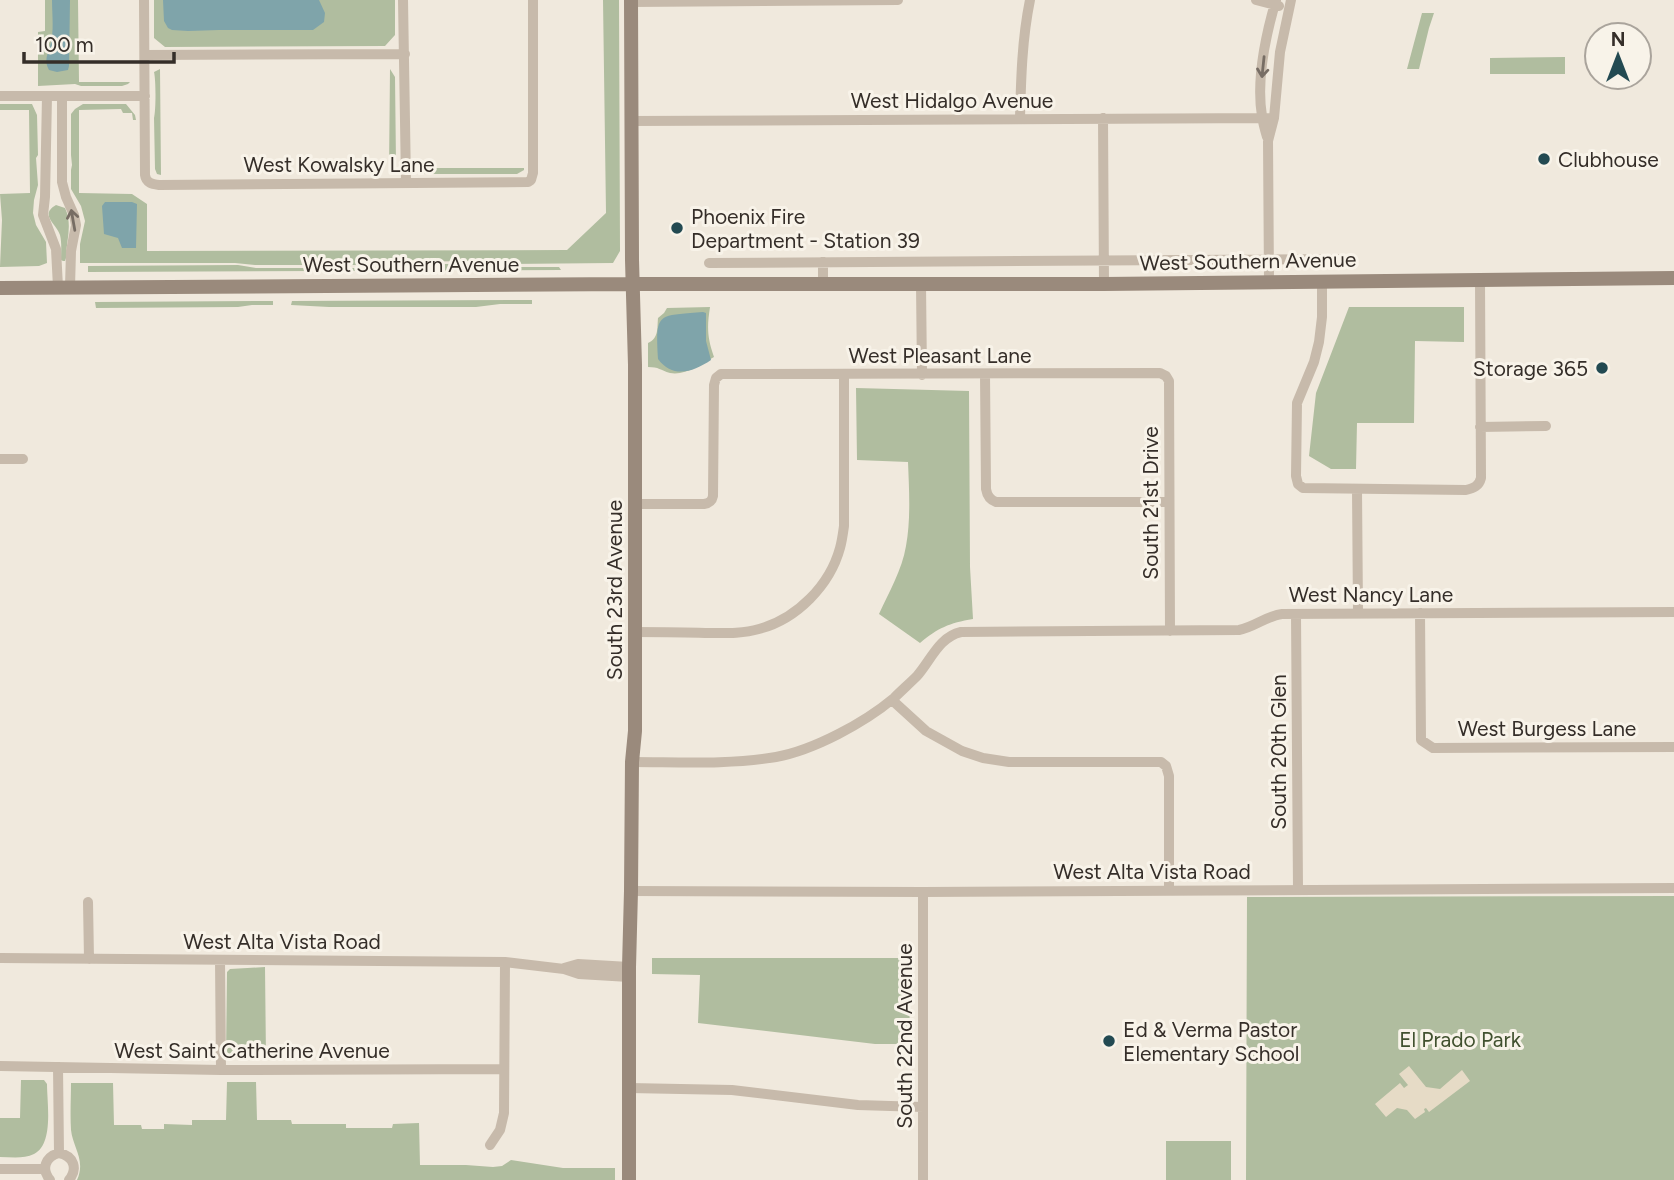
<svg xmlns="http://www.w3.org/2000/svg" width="1674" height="1180" viewBox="0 0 1674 1180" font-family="Figtree,sans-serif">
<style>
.green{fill:#b0bd9f}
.plaza{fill:#e6dbc6}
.water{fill:#7fa4aa}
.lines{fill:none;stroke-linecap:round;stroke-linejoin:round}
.street{stroke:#c7baab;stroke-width:10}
.secondary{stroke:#9a8a7c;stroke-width:14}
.oneway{stroke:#776d64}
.poi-dot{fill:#234a52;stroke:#f8f3e9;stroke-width:2.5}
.labels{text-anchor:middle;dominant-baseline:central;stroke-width:6;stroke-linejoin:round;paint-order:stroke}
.street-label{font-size:21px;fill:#352e29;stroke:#f8f3e9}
.poi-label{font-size:21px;fill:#352e29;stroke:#f8f3e9;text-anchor:start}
.park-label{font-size:21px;fill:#41512f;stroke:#f8f3e9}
</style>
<rect width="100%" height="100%" fill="#f0e9dd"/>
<path class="green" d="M45,0H78L79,82H130L128,84L122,86H81L75,84L38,86V32L45,31Z
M154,0H395V35L385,46L165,47L154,38Z
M603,0H619L620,251L613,263L497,264L474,261L394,262L370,265H255L235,263H80V244L85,221L81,206L71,189V170L72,165L71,155V114L75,109L83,104H126L135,115L136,120H133L132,113H123L121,109L79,110V193L132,194L147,204V251L567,250L606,213Z
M1422,13H1434L1429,28L1419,69H1407Z
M1565,57V74H1490V58Z
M160,69L161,175L157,174L155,169L154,118C156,110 156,80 154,72Z
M390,69L395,77L396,164L389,171Z
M0,104H32L37,115L38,155L36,158L38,185L34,200L33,213L36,225L46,242L47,263L39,266L0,267L2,220L0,194L30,193L29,110H0Z
M418,168H524V170L517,174H423Z
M56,205L65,208C73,225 66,241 66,258L65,261H63L61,260C61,252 62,243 60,235C56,223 39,215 56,205Z
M394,264H474L499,267H559L561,270L88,272V266L238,265L256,268H372Z
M532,300V304H500L476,307H329L291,305L292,301Z
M273,301V305H252L238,307L96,308L95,302Z
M710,307C707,327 707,337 714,357C701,364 685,376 670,373C660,370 659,367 648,367V343C659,338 657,328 658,318L664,313L667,308Z
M1349,307H1464V342L1415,341L1414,423H1357L1356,469H1331L1309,456L1316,393Z
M856,388L969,391L970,567L973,619C949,623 938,628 920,643L879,614C889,592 902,570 906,546C911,519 909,489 908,462L857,460Z
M1674,896V1180H1246L1247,897Z
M652,958H911L909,1044H875L698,1023L700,975L652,974Z
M265,967L266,1058L226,1059L227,972L230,969Z
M21,1080H44L47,1084C47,1103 54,1144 34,1154C24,1159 11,1157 0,1157V1118H20Z
M227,1082H256L257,1120H291L292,1124H346V1128H392L393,1124L419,1123L420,1165H466L493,1167L502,1166L511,1160L563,1168H615V1180H77C86,1160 73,1148 71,1130C70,1114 71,1098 71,1083H113L114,1125H141L142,1129H164V1124L192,1125V1120H226Z
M1166,1141H1231V1180H1166Z"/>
<path class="plaza" d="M1409,1066L1426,1087L1440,1089L1462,1070L1470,1081L1429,1112L1426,1108L1424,1109L1425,1112L1415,1119L1407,1110L1397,1108L1386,1117L1375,1104L1400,1083L1404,1088L1408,1085L1399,1074Z"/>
<path class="water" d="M52,0H70L69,66L68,70L57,72L49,70C43,59 49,53 51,42C54,29 52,13 52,0Z
M163,0H319L325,13L324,22L313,30H219L188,31L172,30L168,28L164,21Z
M105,202H132L137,204L136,248H122L118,238L104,234L102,206Z
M703,312L706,313V341L711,360C693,372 673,379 658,359C655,311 658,316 703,312Z"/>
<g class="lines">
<path class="street" d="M144,0L145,175C146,183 152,184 159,185L528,182L531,180L533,173V0
M403,0L406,182
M1256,0L1279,6
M631,2L898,0
M145,55L405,54
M0,96H145
M47,96L45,197L43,215L56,249L58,287
M62,96V182L66,197L74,215L76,225L71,251L70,287
M1020,118C1021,79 1022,39 1030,0
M1103,118L1104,284
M631,121L1274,118
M1267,137C1265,130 1263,123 1262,116C1256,80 1266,34 1276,0
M823,262V284
M709,263L1341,259
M1269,281L1268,141L1274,118L1280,52L1291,0
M1322,281V317L1319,342L1314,362L1297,403L1296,476L1298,484L1303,488L1466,490C1474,488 1479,486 1481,478L1480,280
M921,284L922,375
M985,374L986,489C987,495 990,500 996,502H1169
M1480,427L1546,426
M0,459H23
M1357,489L1358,613
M635,504H704C710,503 712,501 713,496L714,385L716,378L721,374L1160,373L1166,376L1169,381L1170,631
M1420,613L1421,740L1433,748L1674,747
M1296,614L1298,889
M635,632C658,632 682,632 705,633C723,633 742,634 759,629C797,619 830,585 840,548C842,541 843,533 844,526V375
M892,700L926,731L962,751L983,758L1009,762H1161L1166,766L1169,776V890
M632,762C679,762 729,765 776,757C814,750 864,723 894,698C901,691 910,683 917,676C931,660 939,637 961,632L1239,630C1255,627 1266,616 1282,614L1674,612
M631,891L923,892L1674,888
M923,892V1180
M88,902L89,959
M0,958L505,962L564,969L579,974L629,977
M220,960L221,1070
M564,968L578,964L629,967
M0,1066L221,1070L504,1069
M58,1067L59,1153
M629,1088L732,1090L858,1105L923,1107
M490,1145L500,1130L504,1113L505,962
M0,1169H44
M50,1180C41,1169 45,1157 59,1153C74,1156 78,1169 69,1180"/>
<path class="secondary" d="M0,288L633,284H1104L1674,278
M629,1180V967L631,891L632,762L635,731V365L632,260L631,0"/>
</g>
<defs><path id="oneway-shaft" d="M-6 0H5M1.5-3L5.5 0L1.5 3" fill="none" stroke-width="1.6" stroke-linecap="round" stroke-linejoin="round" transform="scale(1.75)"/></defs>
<g class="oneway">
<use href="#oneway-shaft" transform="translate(1263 67) rotate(96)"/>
<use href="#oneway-shaft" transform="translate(73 220) rotate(-100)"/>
</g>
<g class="poi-dot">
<circle cx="1544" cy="159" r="7"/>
<circle cx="677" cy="228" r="7"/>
<circle cx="1602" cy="368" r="7"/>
<circle cx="1109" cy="1041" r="7"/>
</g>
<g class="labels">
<g class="street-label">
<text x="952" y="100">West Hidalgo Avenue</text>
<text x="339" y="164">West Kowalsky Lane</text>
<text transform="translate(1248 261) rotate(-1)">West Southern Avenue</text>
<text x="411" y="264">West Southern Avenue</text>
<text x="940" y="355">West Pleasant Lane</text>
<text transform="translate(1150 503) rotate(-90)">South 21st Drive</text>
<text transform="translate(614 590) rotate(-90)">South 23rd Avenue</text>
<text x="1371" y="594">West Nancy Lane</text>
<text x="1547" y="728">West Burgess Lane</text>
<text transform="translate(1278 752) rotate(-90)">South 20th Glen</text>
<text x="1152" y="871">West Alta Vista Road</text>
<text x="282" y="941">West Alta Vista Road</text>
<text transform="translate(904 1036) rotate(-90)">South 22nd Avenue</text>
<text x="252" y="1050">West Saint Catherine Avenue</text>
</g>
<g class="poi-label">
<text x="1558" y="159">Clubhouse</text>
<text x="691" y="216">Phoenix Fire<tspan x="691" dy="24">Department - Station 39</tspan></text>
<text x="1588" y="368" text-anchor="end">Storage 365</text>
<text x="1123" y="1029">Ed &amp; Verma Pastor<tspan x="1123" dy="24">Elementary School</tspan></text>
</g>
<g class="park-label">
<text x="1460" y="1039">El Prado Park</text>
</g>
</g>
<g transform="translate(1618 56)"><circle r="33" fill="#f8f3e9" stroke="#aaa49c" stroke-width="2"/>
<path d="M0-5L12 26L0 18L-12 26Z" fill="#234a52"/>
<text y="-10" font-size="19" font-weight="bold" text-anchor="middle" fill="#352e29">N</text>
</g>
<path d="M24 52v10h150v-10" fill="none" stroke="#352e29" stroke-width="3.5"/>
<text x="35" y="52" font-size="21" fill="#352e29" stroke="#f8f3e9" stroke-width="5" paint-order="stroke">100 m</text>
</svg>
